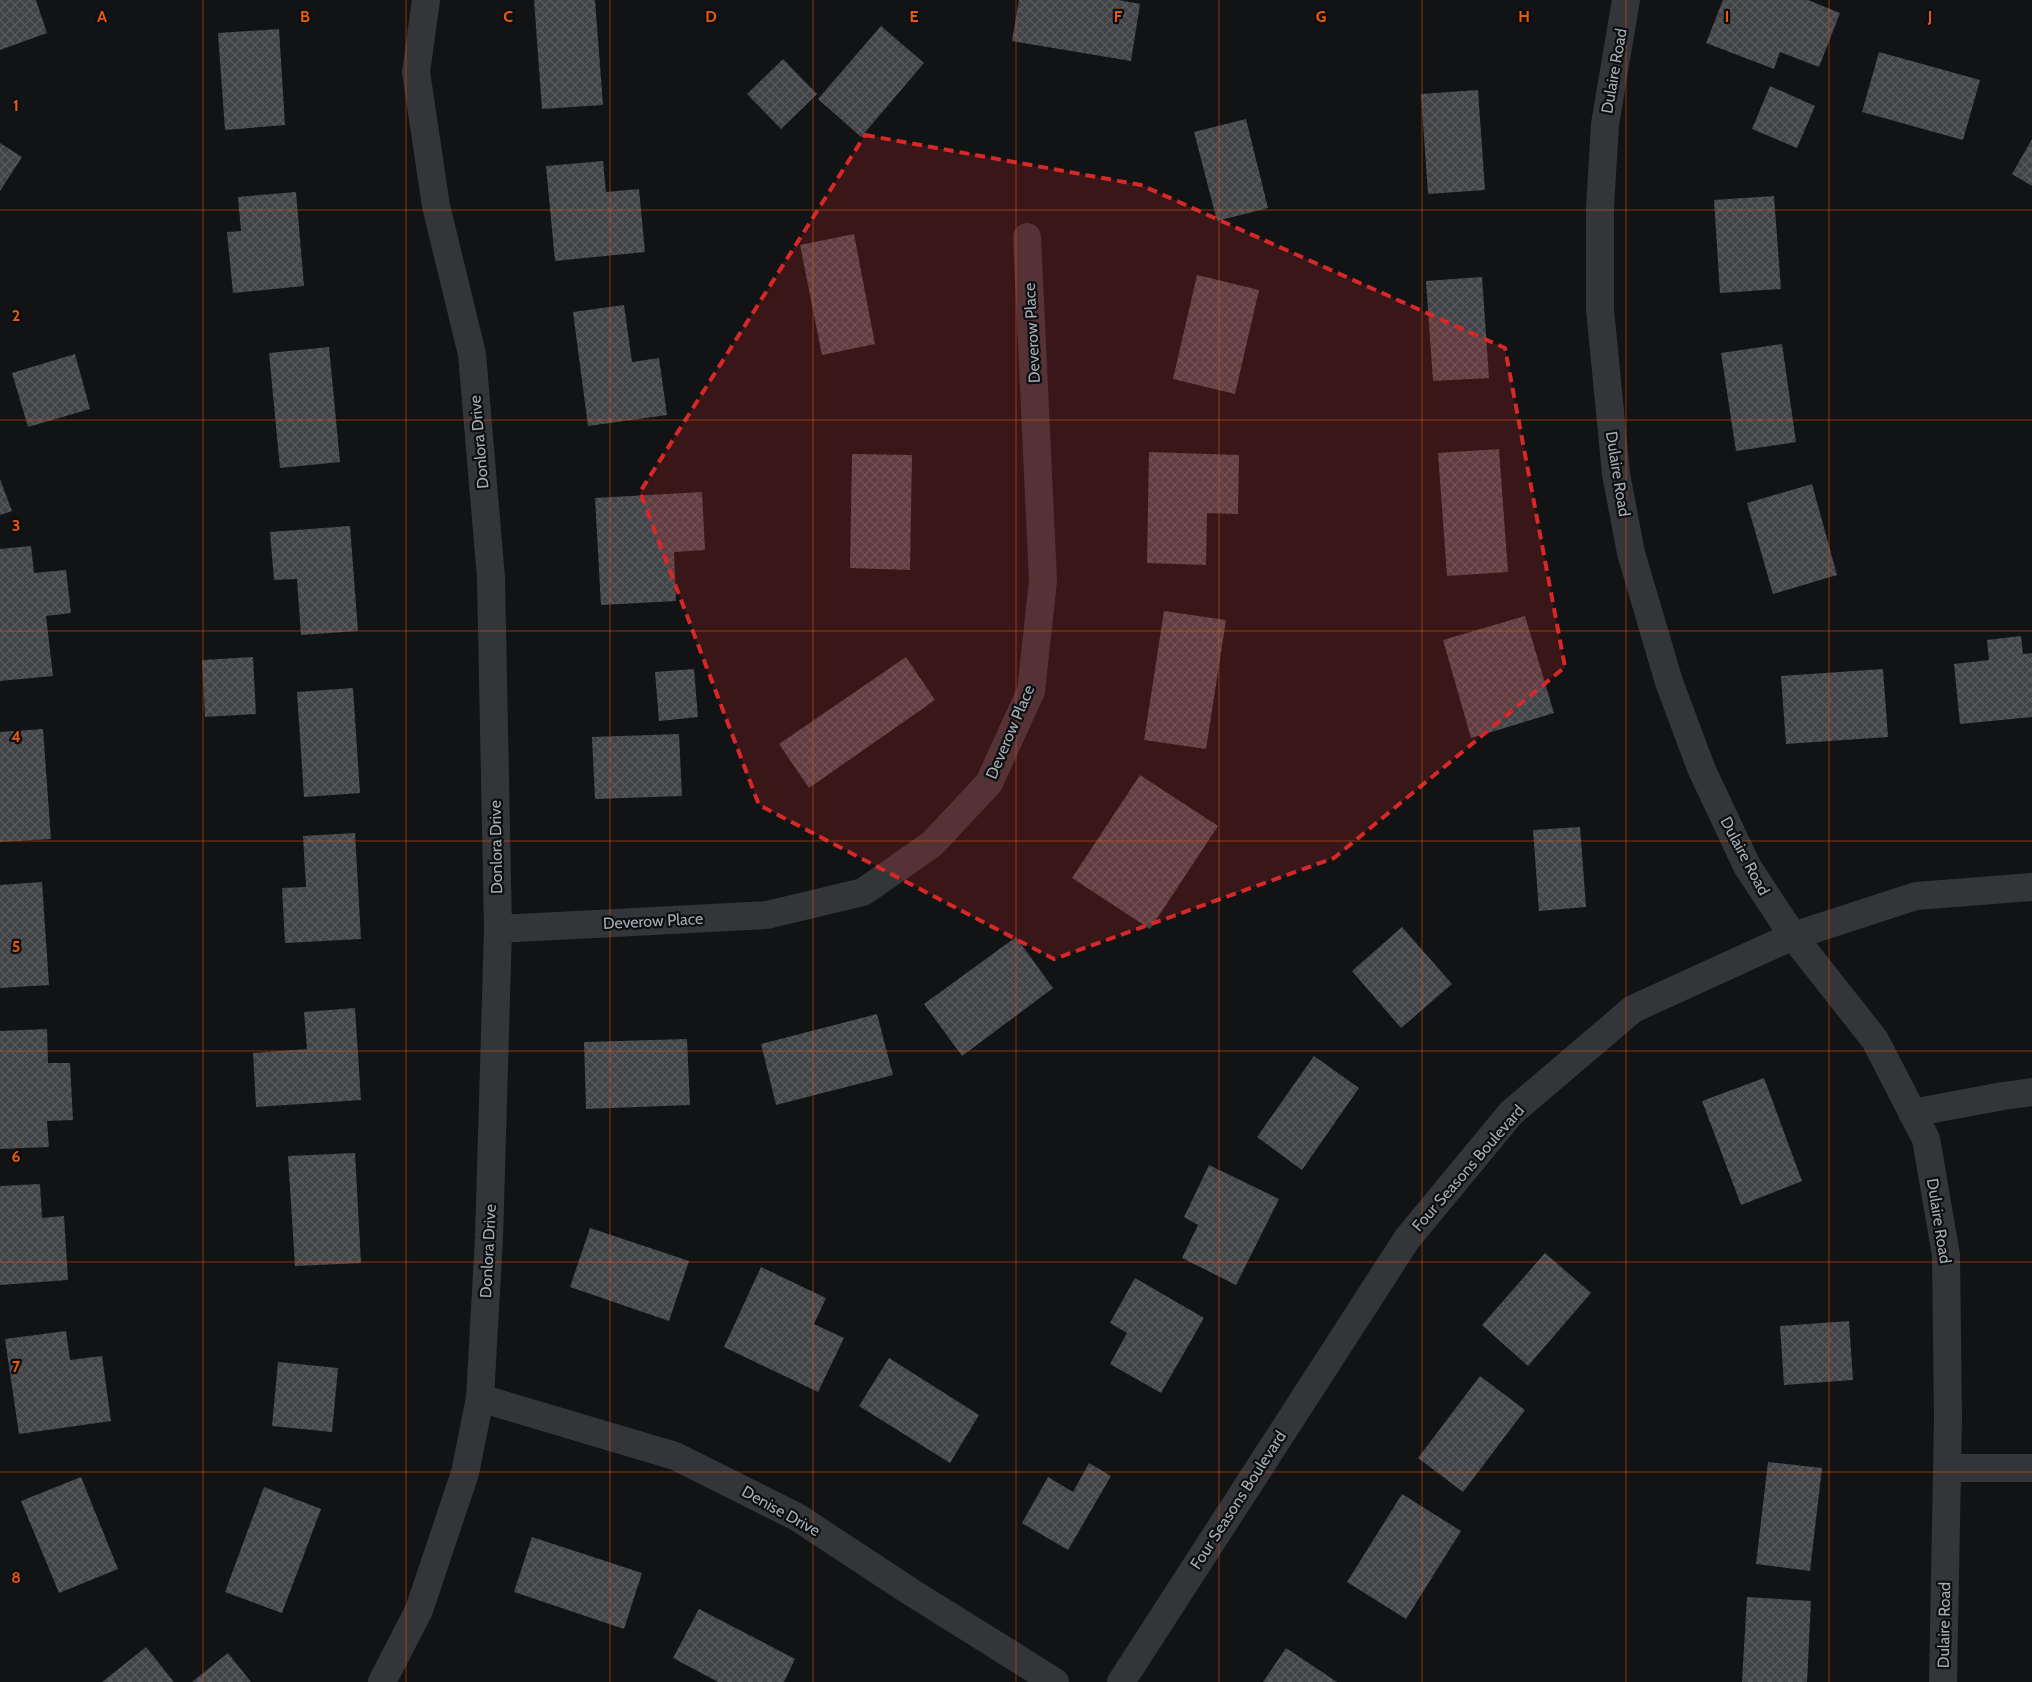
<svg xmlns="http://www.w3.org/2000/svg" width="2032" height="1682" viewBox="0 0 2032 1682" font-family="Cabin,sans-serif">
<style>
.building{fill:url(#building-cross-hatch)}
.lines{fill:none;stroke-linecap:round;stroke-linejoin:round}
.minor{stroke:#343539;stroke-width:28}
.marked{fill:#d62828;fill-opacity:0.2;stroke:#d62828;stroke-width:4;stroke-dasharray:10 6;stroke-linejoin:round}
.grid{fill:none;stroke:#e8590c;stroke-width:1;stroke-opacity:0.55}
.labels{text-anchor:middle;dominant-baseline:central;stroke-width:4.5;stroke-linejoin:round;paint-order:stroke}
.street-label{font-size:16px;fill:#a4acb4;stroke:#0d0e0f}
.grid-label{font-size:16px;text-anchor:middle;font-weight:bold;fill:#e8590c;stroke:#0d0e0f;stroke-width:4.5;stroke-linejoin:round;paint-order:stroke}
</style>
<defs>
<pattern id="building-cross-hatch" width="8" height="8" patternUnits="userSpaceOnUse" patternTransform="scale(1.25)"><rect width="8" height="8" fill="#414347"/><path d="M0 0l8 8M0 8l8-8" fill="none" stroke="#595b5f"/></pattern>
</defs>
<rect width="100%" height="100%" fill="#121314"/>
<path class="building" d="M0,0H36L47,33L0,50Z
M534,0H595L603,105L542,109Z
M1019,0H1118L1140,4L1131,61L1012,41Z
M1723,0H1808L1840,13L1819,67L1780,52L1774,69L1706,43Z
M881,26L924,63L861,137L818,99Z
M279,29L285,125L225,130L218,33Z
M1879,52L1980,80L1963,140L1862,112Z
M783,59L817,94L781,129L747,94Z
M1770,86L1815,106L1797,148L1752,129Z
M1478,90L1485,190L1428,194L1421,94Z
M1246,119L1268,208L1217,221L1194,132Z
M2032,139V186L2012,174Z
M0,143L22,157L0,191Z
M603,161L606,192L639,189L645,252L555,261L546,166Z
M296,192L304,286L233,293L227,232L241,231L238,197Z
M1774,196L1781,289L1720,293L1714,200Z
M854,234L875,344L822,355L800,245Z
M1197,275L1259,290L1235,394L1173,379Z
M1482,277L1489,378L1433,381L1426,281Z
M624,305L632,362L659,358L667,415L588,426L573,312Z
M1782,344L1796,442L1736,451L1721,353Z
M329,347L340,462L280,468L269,353Z
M75,354L90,409L28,427L12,373Z
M1499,449L1508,572L1447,576L1438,453Z
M1149,452L1239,455L1238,514L1207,513L1206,565L1147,563Z
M852,454L912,455L910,570L850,568Z
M0,479L12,511L0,515Z
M1812,484L1837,575L1773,594L1747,503Z
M702,492L705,550L674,552L676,601L601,605L595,498Z
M350,526L358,631L301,635L297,579L274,580L270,532Z
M31,546L34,573L66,570L71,613L46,616L53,676L0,681V549Z
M1164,611L1226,620L1206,749L1144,740Z
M1525,616L1554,713L1471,738L1443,640Z
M2021,636L2023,654L2032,653V717L1960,724L1954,664L1989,660L1987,640Z
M253,657L256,714L205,717L202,660Z
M906,657L935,700L809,788L779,744Z
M694,669L698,717L659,721L655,672Z
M1883,669L1888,737L1786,744L1781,676Z
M353,688L360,793L304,797L297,692Z
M43,729L51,839L0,842V732Z
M679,734L682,796L595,799L592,737Z
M1140,775L1218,826L1150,929L1072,878Z
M1580,827L1586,907L1539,911L1533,830Z
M355,833L361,939L285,943L282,888L306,887L303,836Z
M42,882L49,985L0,988V885Z
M1402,927L1452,984L1401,1028L1352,971Z
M1016,937L1053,988L962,1056L924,1004Z
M355,1008L361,1100L256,1107L253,1053L307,1049L304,1012Z
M877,1014L893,1075L776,1105L761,1044Z
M47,1029L48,1063H70L73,1120L47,1121L49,1147L0,1149V1031Z
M687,1039L690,1105L586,1109L584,1042Z
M1314,1056L1359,1088L1302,1170L1257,1137Z
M1764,1078L1802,1181L1741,1205L1702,1101Z
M355,1153L361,1263L295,1266L288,1156Z
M1209,1165L1279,1199L1236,1285L1182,1258L1198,1225L1184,1217Z
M40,1184L42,1218L64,1216L68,1280L0,1285V1186Z
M590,1228L689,1261L669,1321L570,1287Z
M1545,1253L1591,1293L1528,1366L1482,1325Z
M761,1267L826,1298L814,1324L844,1338L818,1392L724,1347Z
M1135,1278L1204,1318L1161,1393L1110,1364L1127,1333L1110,1323Z
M1849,1321L1853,1380L1784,1385L1780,1326Z
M66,1331L70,1360L102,1356L111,1421L19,1434L5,1339Z
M889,1358L979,1415L950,1463L859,1406Z
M278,1362L338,1368L332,1432L272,1426Z
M1480,1376L1525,1410L1463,1492L1418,1458Z
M1768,1462L1822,1468L1810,1571L1756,1564Z
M1089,1463L1111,1476L1068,1550L1022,1523L1048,1477L1073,1492Z
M81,1477L118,1569L59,1593L21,1501Z
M264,1487L321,1509L282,1613L225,1592Z
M1402,1494L1461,1531L1406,1619L1347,1582Z
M532,1537L642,1573L624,1629L514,1592Z
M1747,1597L1811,1601L1807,1682H1742Z
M699,1609L795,1659L784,1682H718L673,1658Z
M146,1647L174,1682H102Z
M1286,1648L1337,1682H1263Z
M228,1653L251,1682H192Z"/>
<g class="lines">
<path class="minor" d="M1626,0L1605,124L1600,208V309L1616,474L1631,553L1669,682L1701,768L1747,866L1793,936L1875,1040L1926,1139L1946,1255L1948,1419L1943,1682
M498,929L767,915L863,892L932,844L989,783L1031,691L1043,581L1027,237
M1912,1113L2003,1096L2032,1092
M480,1398L675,1456L797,1517L911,1592L1055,1682
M1948,1468H2032
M382,1682L419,1610L465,1473L480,1398L489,1238L498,929L491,578L472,354L436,206L416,72L426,0
M1121,1682L1407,1239L1511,1113L1633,1009L1793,936L1916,896L2032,887"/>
</g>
<path class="marked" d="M865,135L1141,185L1505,348L1565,667L1334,858L1054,959L759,805L640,492Z"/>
<path class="grid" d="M203,0V1682M406,0V1682M610,0V1682M813,0V1682M1016,0V1682M1219,0V1682M1422,0V1682M1626,0V1682M1829,0V1682M0,210H2032M0,420H2032M0,631H2032M0,841H2032M0,1051H2032M0,1262H2032M0,1472H2032"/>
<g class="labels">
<g class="street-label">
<text transform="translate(1614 71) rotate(-80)">Dulaire Road</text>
<text transform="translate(1032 333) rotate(-93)">Deverow Place</text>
<text transform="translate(479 442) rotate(-95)">Donlora Drive</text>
<text transform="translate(1618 474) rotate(81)">Dulaire Road</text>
<text transform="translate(1010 732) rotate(-67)">Deverow Place</text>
<text transform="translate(496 847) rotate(-91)">Donlora Drive</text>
<text transform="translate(1745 856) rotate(62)">Dulaire Road</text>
<text transform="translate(653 921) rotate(-3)">Deverow Place</text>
<text transform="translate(1468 1168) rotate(-49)">Four Seasons Boulevard</text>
<text transform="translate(1939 1221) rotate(81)">Dulaire Road</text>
<text transform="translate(488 1251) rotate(-87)">Donlora Drive</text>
<text transform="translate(1238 1500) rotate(-57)">Four Seasons Boulevard</text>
<text transform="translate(781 1511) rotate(29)">Denise Drive</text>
<text transform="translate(1944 1625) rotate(-89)">Dulaire Road</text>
</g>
</g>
<g class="grid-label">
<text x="102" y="22">A</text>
<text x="305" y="22">B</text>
<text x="508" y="22">C</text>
<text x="711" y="22">D</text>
<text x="914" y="22">E</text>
<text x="1118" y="22">F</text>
<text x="1321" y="22">G</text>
<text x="1524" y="22">H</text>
<text x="1727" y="22">I</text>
<text x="1930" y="22">J</text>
<text x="16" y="111">1</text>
<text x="16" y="321">2</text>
<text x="16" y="531">3</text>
<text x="16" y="742">4</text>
<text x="16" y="952">5</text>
<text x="16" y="1162">6</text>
<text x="16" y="1372">7</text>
<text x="16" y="1583">8</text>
</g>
</svg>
